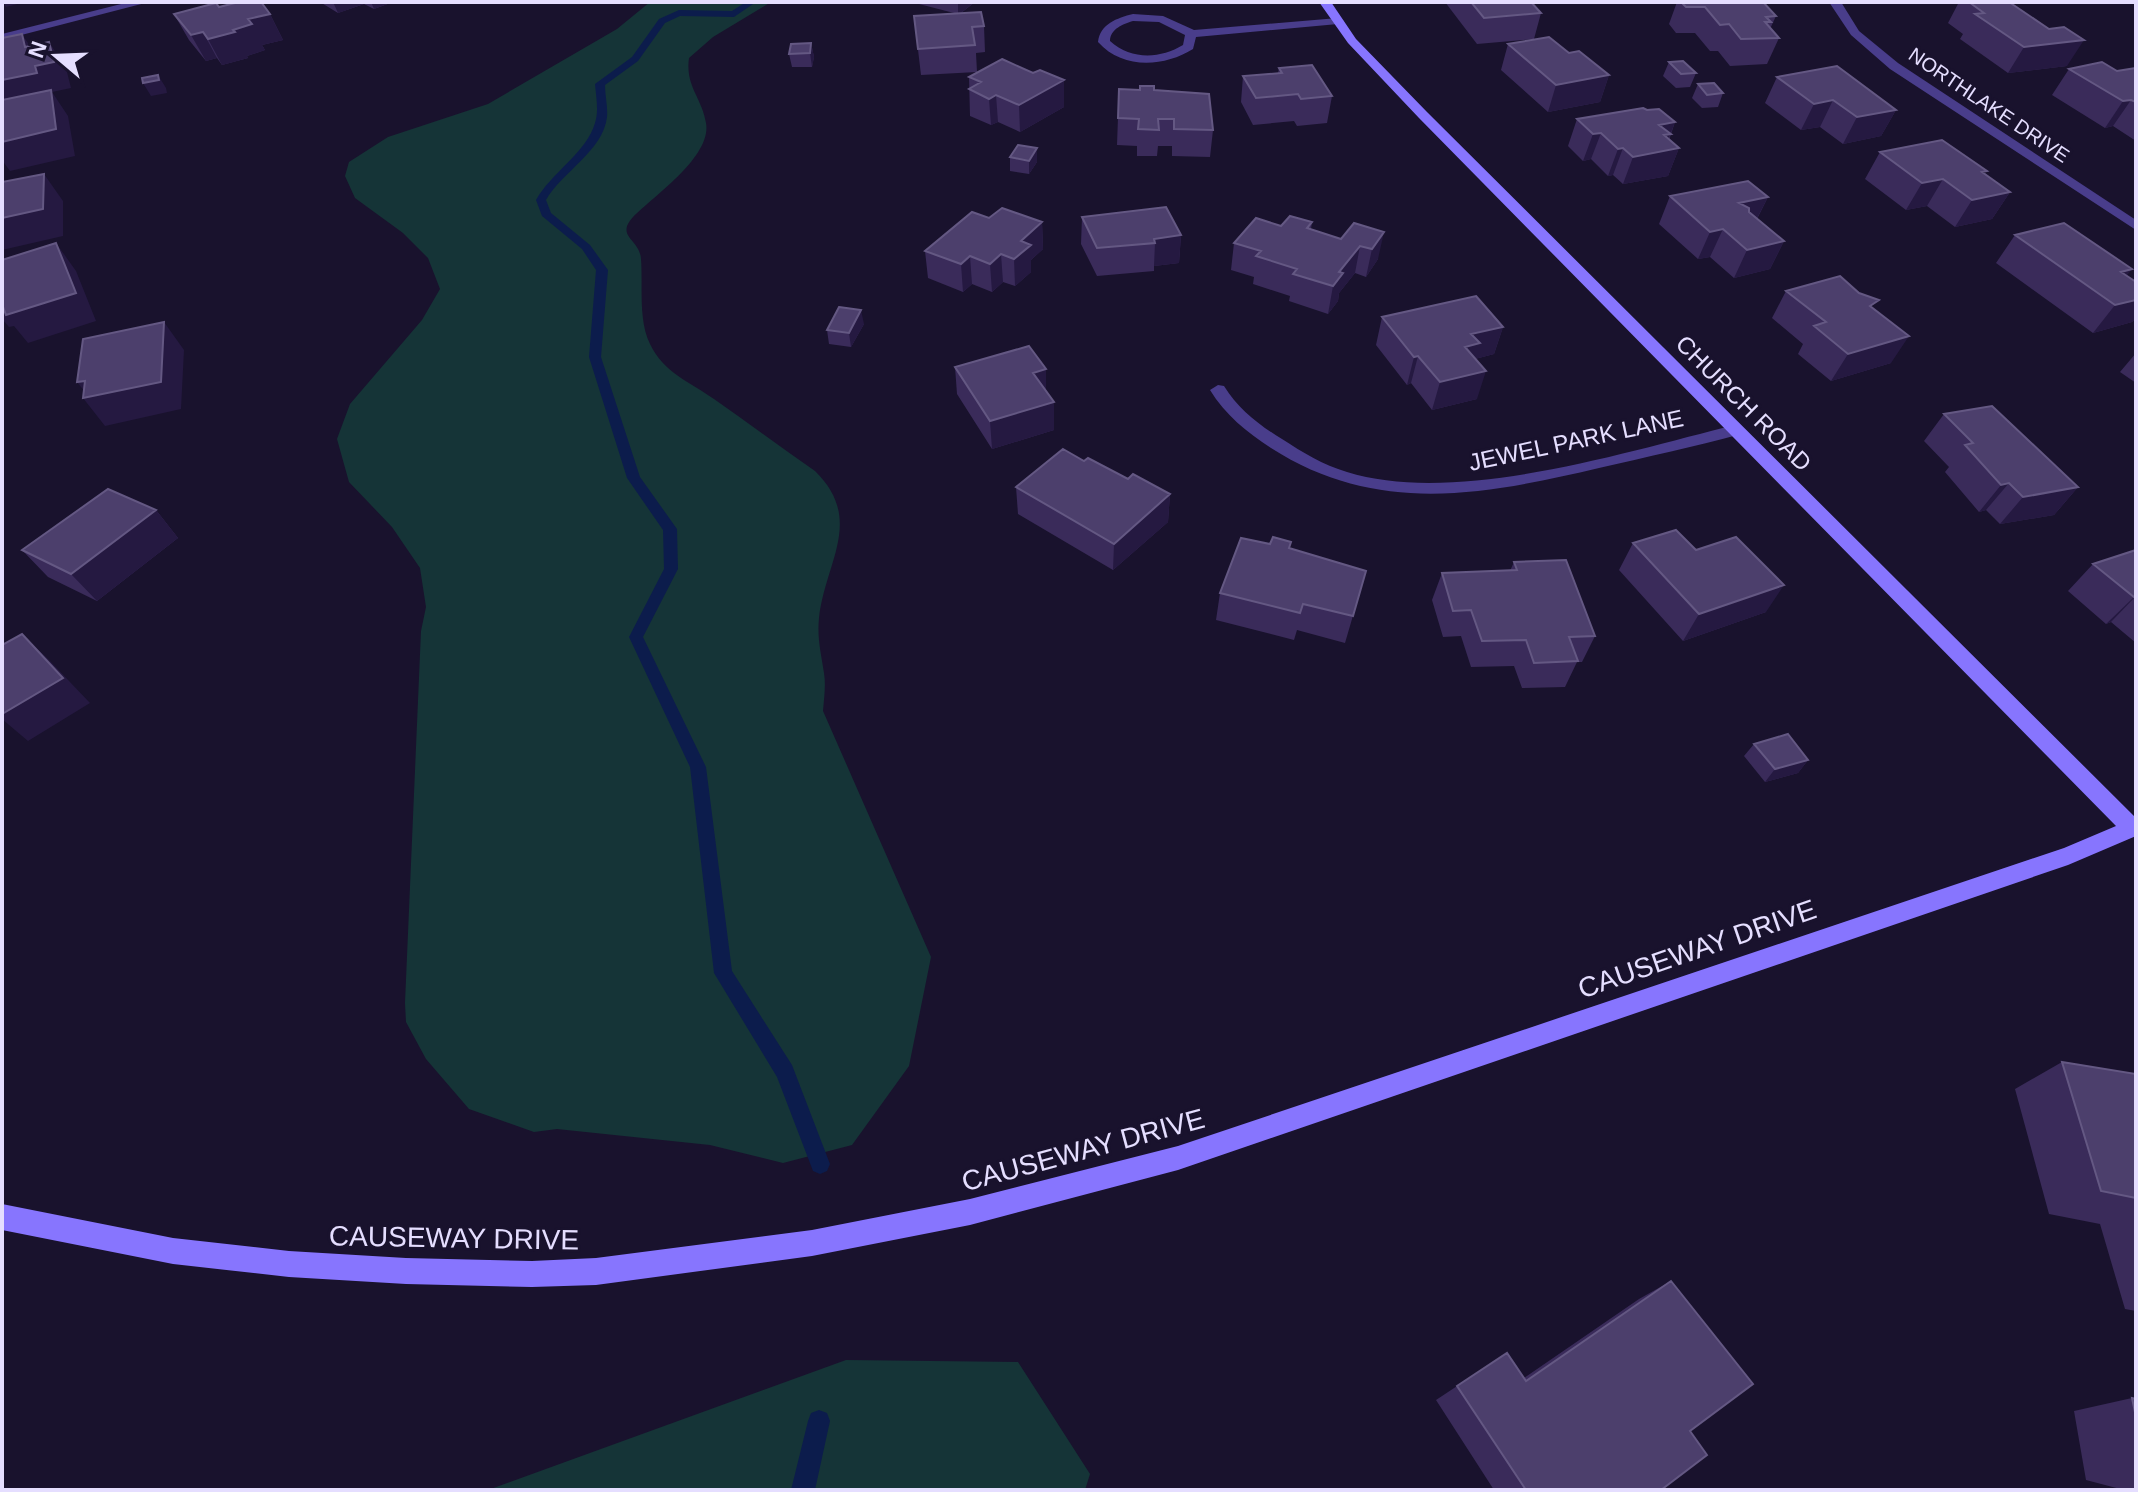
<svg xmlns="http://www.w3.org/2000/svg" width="2138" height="1492" viewBox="0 0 2138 1492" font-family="Arial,sans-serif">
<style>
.green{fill:#153437}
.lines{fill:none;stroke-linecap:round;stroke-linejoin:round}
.stream{fill:#0c1c4c;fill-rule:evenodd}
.street{fill:#493d8b;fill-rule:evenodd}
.secondary{fill:#8775fe;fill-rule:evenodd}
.wall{fill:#3a2b5a}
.shaded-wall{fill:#251941}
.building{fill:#4c3f6c;stroke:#645883;stroke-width:2}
.labels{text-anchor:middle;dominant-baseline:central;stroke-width:6;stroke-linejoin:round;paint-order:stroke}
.far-street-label{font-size:20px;fill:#e5deff;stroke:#19122d}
.street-label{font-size:24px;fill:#e5deff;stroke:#19122d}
.near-street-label{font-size:28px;fill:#e5deff;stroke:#19122d}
</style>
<rect width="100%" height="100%" fill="#19122d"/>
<path class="green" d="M650,2H771L713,37L689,58C685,86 702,98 706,123C712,156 655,195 633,217C615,237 640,239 641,259C643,285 638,320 650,344C664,373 690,382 714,399C748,423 781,447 815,471C865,520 825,562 819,618C817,638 821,653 824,673C826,685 824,699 823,711L931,957L909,1066L852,1145L783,1163L710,1145L557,1129L534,1132L469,1109L426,1059L406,1022L405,1003L421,631L426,607L420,568L392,527L349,482L337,439L350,404L422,320L440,289L428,258L403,233L355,198L345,176L349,162L388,137L488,104L617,29Z
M846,1360L1018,1362L1090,1474L1085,1490H488Z"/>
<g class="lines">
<path class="stream" d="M746,2H756L734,17L680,16L665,23L638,61L605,85C605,96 608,107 607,117C603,151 562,172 546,200L551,213L590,245L608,270L601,357L640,477L677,529L678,569L643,637L706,767L732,971L792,1065L830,1164L827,1171L820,1174L813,1171L777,1077L714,973L690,767L629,637L664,569L663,530L627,478L589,357L596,270L582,249L542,216L536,200C551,173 587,152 595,123C599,111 596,96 595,84L632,57L659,19L679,10L732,11Z
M819,1410L827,1413L830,1421L815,1490H791L808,1421L811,1413Z"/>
<path class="street" d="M129,2H149L2,40V34Z
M1829,2H1841L1859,31L1898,63L2136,220V230L1890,69L1851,35Z
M1133,14L1163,16L1194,30L1338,18L1344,21L1338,24L1196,37L1193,49C1164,67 1123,70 1098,42C1100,24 1117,18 1133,14ZM1133,21L1159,22L1185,35L1183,45C1160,59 1131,60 1110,41C1110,29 1123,24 1133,21Z
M1218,385L1224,386C1238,409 1259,425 1282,439C1302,452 1323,465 1347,472C1456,506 1625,452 1735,425L1743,430L1741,434C1694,447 1646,457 1599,468C1484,495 1377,516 1271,448C1247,432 1225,415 1210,390Z"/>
<path class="secondary" d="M1319,2H1331L1356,39L1427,112L2136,818V836L2068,865L1178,1170L970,1225L812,1256L596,1285L532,1287L406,1284L289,1277L173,1264L2,1230V1204L173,1238L289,1251L406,1258L532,1261L596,1258L812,1230L970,1199L1178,1146L2064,848L2116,826L1419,118L1348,43Z"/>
</g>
<path class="wall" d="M320,2H393L374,9L364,4L338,13Z
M919,2H975L961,13L984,26L985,52L976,53L977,72L921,75L914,16L954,13L919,4Z
M1445,2H1531L1541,13L1534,39L1477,44Z
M1677,2H1763L1776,16L1770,29L1779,38L1767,64L1730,66L1718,51H1710L1695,33H1676L1669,24Z
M1959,2H2009L2067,66L2008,73L1960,39L1963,34L1948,23Z
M219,7L270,14L283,40L262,45L265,50L247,56L248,58L222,65L217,58L206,61L189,40L174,14Z
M811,43L814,57L812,67H792L789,54Z
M1508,44L1569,53L1609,75L1600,102L1548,112L1501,70Z
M1669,62L1696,73L1690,87L1676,88L1663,76Z
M1279,68L1332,96L1327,123L1297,126L1294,121L1253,125L1241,102L1243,76L1278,73Z
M2136,68V141L2113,126L2105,128L2052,95L2069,69L2117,71Z
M969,77L1064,107L1020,132L998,122L991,125L970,116Z
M1777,77L1896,110L1881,136L1843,144L1820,127L1801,130L1765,103Z
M1698,84L1723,93L1718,107L1702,108L1692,98Z
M1119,89L1154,90L1213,130L1210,157L1172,156V146H1158L1157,156H1137V146L1117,145Z
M1647,110L1675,122L1669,140L1679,148L1668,176L1623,184L1613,175L1608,176L1591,159L1583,161L1568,146L1577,119Z
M1880,152L1985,175L2010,192L1992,219L1955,227L1927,206L1906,210L1865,179Z
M1010,157L1037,162L1029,174L1010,171Z
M1670,196L1768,197L1757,219L1784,241L1770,269L1734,278L1710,257L1698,259L1659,224Z
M1082,217L1181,235L1179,263L1154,266V271L1097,276L1081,244Z
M989,218L1042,222L1043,249L1031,260V272L1015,286L1003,282L992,292L972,284L963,292L928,278L925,251Z
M1312,222L1311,229L1341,239L1354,223L1378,259L1366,277L1355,273L1339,293L1338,301L1328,314L1289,301L1290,296L1253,284L1254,277L1231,270L1234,243L1281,226Z
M2015,235L2127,276L2136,282V318L2132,322L2093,333L1996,263Z
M1786,291L1874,309L1891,363L1831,381L1798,354L1803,344L1772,318Z
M1382,317L1503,327L1494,354L1475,359L1477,399L1432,410L1411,383L1407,385L1376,345Z
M864,324L851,347L829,344L827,330Z
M2136,353V383L2120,372Z
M955,367L1046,392L1054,430L992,449L957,394Z
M1944,414L2078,487L2054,515L2000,524L1986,510L1979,512L1945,472L1949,467L1924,441Z
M1084,461L1128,479L1170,494L1168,522L1113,570L1018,514L1016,487Z
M156,510L178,538L97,601L48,577L22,550Z
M1633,543L1696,550L1766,612L1683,641L1619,570Z
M1290,548L1366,571L1345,643L1297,630L1294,640L1216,620L1220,593Z
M2136,550V643L2111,622L2106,624L2068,591L2093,564Z
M1514,562L1595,636L1582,662H1577L1565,687L1522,688L1514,666L1471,667L1461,636L1443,637L1432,600L1442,573L1510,571Z
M1754,744L1808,760L1798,773L1765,782L1744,756Z
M2062,1062L2136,1074V1311L2125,1309L2100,1224L2049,1214L2015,1089Z
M1671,1281L1690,1431L1661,1490H1494L1436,1400L1507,1353L1524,1378L1639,1299Z
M2132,1398L2136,1399V1490H2124L2086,1480L2074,1411Z"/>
<path class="shaded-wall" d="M3,2H25L6,7Z
M333,2H363L364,4L338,13Z
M371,2H393L374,9Z
M958,2H975L958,15Z
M270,14L283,40L262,45L265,50L247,56L248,58L222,65L208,39L248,19Z
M203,32L217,58L206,61L191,35Z
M22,34L39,60L49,42L66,68L71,88L52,92L68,116L75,156L10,171L2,160V80L25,47Z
M2084,40L2067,66L2008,73L2024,47Z
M811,43L814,57L812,67L810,53Z
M158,75L166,88L167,93L151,96L143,83Z
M1609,75L1600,102L1548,112L1556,85Z
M1064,80V107L1020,132L1019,105Z
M996,95L998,122L991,125L989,99Z
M1833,100L1820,127L1801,130L1814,104Z
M2131,100L2113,126L2105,128L2123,101Z
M1896,110L1881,136L1843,144L1857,117Z
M1675,122L1664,151L1679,148L1668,176L1623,184L1633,157L1659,125Z
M1601,133L1591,159L1583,161L1593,134Z
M1037,148V162L1029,174V161Z
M1623,148L1613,175L1608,176L1618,149Z
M44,174L63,201V236L2,250V218Z
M1943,179L1927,206L1906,210L1922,183Z
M2010,192L1992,219L1955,227L1972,200Z
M1768,197L1754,224L1739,203Z
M1042,222L1043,249L1031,260V272L1015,286L1014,259L1021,241Z
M1723,229L1710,257L1698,259L1710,232Z
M1384,232L1378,259L1366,277L1372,249Z
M1181,235L1179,263L1154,266L1155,243L1154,239Z
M1784,241L1770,269L1734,278L1747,250Z
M56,243L76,271L96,321L28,343L14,326L9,327L2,319V303Z
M1360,246L1355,273L1339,293L1338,301L1328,314L1333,286L1339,272Z
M1001,254L1003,282L992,292L990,264Z
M970,256L972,284L963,292L961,264Z
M2132,269L2111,296L2121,272Z
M2136,300V318L2132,322L2093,333L2115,305Z
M861,310L864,324L851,347L849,333Z
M164,322L184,350L181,409L105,426L83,398L89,397L77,382Z
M1503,327L1494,354L1475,359L1465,347L1471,334Z
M1909,336L1891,363L1831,381L1848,354Z
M1418,356L1411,383L1407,385L1414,357Z
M1046,369V397L1033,373Z
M1486,371L1477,399L1432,410L1440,382Z
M1054,402V430L992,449L990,421Z
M2009,483L1986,510L1979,512L2001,485Z
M2078,487L2054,515L2000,524L2023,497Z
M1170,494L1168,522L1113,570L1114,544Z
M156,510L178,538L97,601L71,574Z
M1784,585L1766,612L1683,641L1699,614Z
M2136,596L2111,622L2106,624L2134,597Z
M22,634L49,660L90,703L28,741L2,719V714Z
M1808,760L1798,773L1765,782L1775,769Z"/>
<path class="building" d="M239,2H261L270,14L248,19L252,24L233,30L235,32L208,39L203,32L191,35L174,14L216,3L219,7Z
M1471,2H1531L1541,13L1484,18Z
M1681,2H1763L1776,16L1766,17L1771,22H1765L1779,38L1741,39L1729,24L1720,25L1705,7H1686Z
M1969,2H2009L2049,29L2064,27L2084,40L2024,47L1975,14L1984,13Z
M981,12L984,26L972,27L975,45L918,49L914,16Z
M22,34L25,47L49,42L54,62L35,66L37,73L2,80V38Z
M1549,37L1569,53L1579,51L1609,75L1556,85L1508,44Z
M811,43L810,53L789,54L791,44Z
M1002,59L1033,73L1040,70L1064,80L1019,105L996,95L989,99L969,89L981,82L969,77Z
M1683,61L1696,73L1681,74L1669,62Z
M2102,62L2117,71L2136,68V102L2131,100L2123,101L2069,69Z
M1312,65L1332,96L1301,99L1298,94L1256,98L1243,76L1282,73L1279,68Z
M1837,66L1896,110L1857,117L1833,100L1814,104L1777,77Z
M158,75L159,80L143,83L142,78Z
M1714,83L1723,93L1707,95L1698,84Z
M1140,86H1154V90L1209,94L1213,130L1174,129V119H1158L1159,130L1138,129L1139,119L1118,118L1119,89L1140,90Z
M51,90L56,129L2,142V100Z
M1643,108L1647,110L1659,109L1675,122L1659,125L1671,134L1664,135L1679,148L1633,157L1623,148L1618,149L1601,133L1593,134L1577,119Z
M1942,140L1987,171L1982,172L2010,192L1972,200L1943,179L1922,183L1880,152Z
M1018,145L1037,148L1029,161L1010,157Z
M44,174L43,209L2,218V182Z
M1748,181L1768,197L1739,203L1749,208V212L1784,241L1747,250L1723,229L1710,232L1670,196Z
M1166,207L1181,235L1154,239L1155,243L1097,248L1082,217Z
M1002,208L1042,222L1021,241L1031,245L1014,259L1001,254L990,264L970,256L961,264L925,251L972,212L989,218Z
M1290,216L1312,222L1307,228L1341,239L1354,223L1384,232L1372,249L1360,246L1339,272L1343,273L1333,286L1293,274L1297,269L1256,256L1261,251L1234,243L1256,218L1281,226Z
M2064,223L2132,269L2121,272L2136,282V300L2115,305L2015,235Z
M56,243L76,293L6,315L2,304V260Z
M1840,276L1859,293L1879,300L1870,306L1909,336L1848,354L1814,326L1826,322L1786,291Z
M1476,296L1503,327L1471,334L1480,343L1465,347L1486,371L1440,382L1418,356L1414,357L1382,317Z
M839,307L861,310L849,333L827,330Z
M164,322L161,382L83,398L85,381L77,382L83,339Z
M1029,346L1046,369L1033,373L1054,402L990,421L955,367Z
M1992,406L2078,487L2023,497L2009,483L2001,485L1965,445L1973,443L1944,414Z
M1063,449L1084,461L1088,458L1128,479L1133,474L1170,494L1114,544L1016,487Z
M108,489L156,510L71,574L22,550Z
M1676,530L1696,550L1736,537L1784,585L1699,614L1633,543Z
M1273,537L1291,542L1289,548L1366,571L1353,616L1303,604L1300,613L1220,593L1241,538L1270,544Z
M2136,550V596L2134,597L2093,564Z
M1566,560L1595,636L1569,637L1578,661L1534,663L1526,640L1482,641L1471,610L1453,611L1442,573L1517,570L1514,562Z
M22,634L63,678L2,714V645Z
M1788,734L1808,760L1775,769L1754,744Z
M2062,1062L2136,1074V1198L2101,1191Z
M1671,1281L1753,1384L1690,1431L1707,1455L1661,1490H1526L1457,1386L1507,1353L1526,1381Z
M2132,1398L2136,1399V1417Z"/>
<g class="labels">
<g class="far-street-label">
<text transform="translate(1989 105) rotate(34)">NORTHLAKE DRIVE</text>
</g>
<g class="street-label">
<text transform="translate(1744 403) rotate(45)">CHURCH ROAD</text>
<text transform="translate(1576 440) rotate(-12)">JEWEL PARK LANE</text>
</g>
<g class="near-street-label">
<text transform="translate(1697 949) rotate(-19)">CAUSEWAY DRIVE</text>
<text transform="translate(1083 1150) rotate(-15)">CAUSEWAY DRIVE</text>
<text transform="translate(454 1238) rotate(1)">CAUSEWAY DRIVE</text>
</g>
</g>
<rect width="2138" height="1492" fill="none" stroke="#e5deff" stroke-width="8"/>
<g transform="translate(56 56) rotate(289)" stroke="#19122d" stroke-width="6" paint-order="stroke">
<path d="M0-6L14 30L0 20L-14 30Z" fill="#e5deff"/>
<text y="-12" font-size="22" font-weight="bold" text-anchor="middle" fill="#e5deff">N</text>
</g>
</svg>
